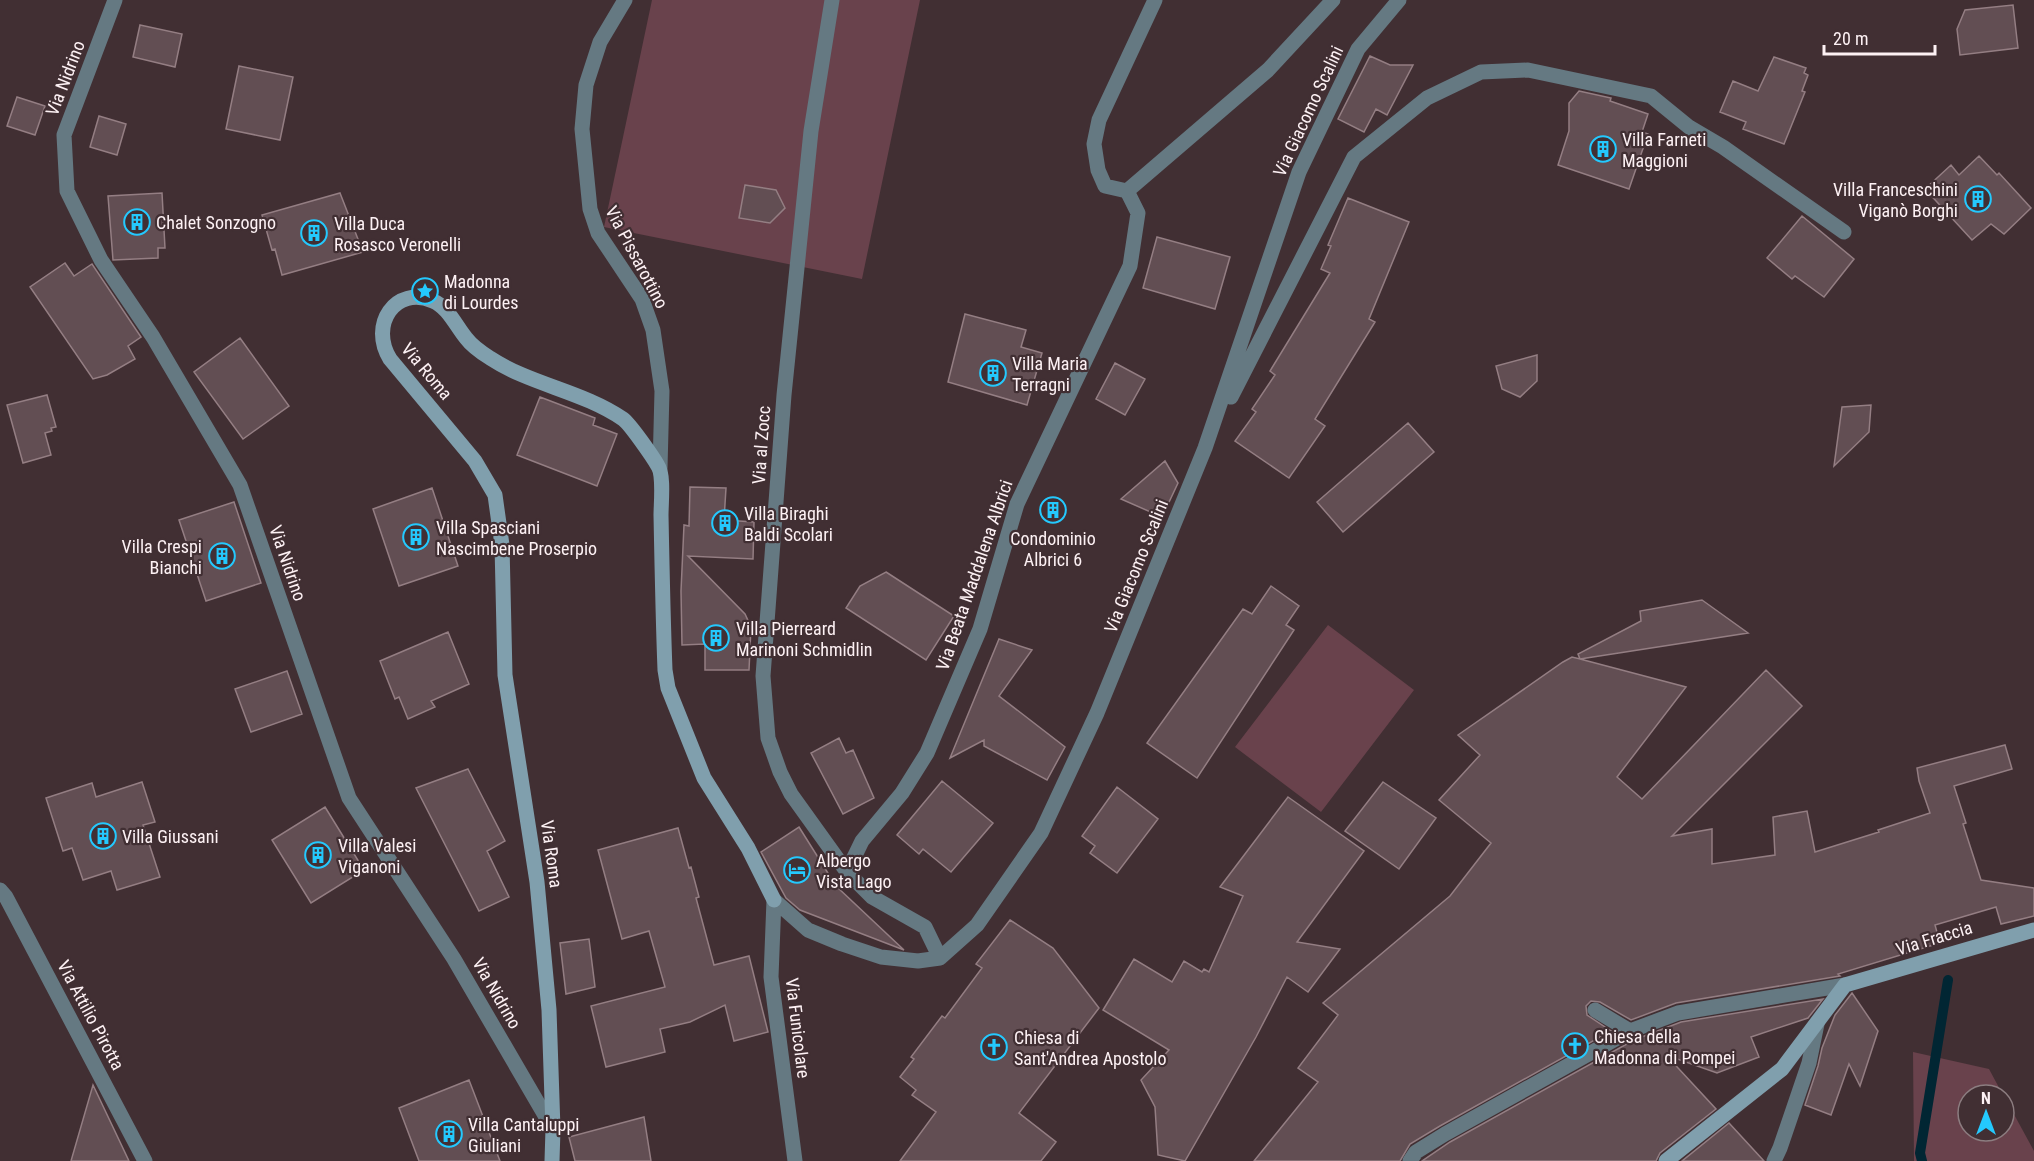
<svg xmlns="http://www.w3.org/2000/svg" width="2034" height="1161" viewBox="0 0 2034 1161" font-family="'Roboto Condensed',sans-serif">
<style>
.green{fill:#69424c}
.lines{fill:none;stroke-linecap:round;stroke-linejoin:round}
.stream{stroke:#012633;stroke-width:10}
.building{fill:#624e53;stroke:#947e83;stroke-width:1.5}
.street{stroke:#657982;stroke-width:15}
.secondary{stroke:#809fad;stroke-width:15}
.labels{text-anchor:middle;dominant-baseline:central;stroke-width:4.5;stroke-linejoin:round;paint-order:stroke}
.street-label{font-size:18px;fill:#fdf1f4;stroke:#412f33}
.poi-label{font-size:18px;fill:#fdf1f4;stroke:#412f33;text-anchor:start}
</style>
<rect width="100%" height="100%" fill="#412f33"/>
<path class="green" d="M652,0H920L862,279L604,227Z
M1328,625L1414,690L1321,812L1235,747Z
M1913,1052L1989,1069L2003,1095H1968V1131H2004V1096L2034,1151V1161H1914Z"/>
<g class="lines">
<path class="stream" d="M1922,1161L1920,1153L1948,980"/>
</g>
<path class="building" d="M2013,5L2018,48L1960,55L1957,29L1965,10Z
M140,25L182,34L175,67L133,57Z
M1370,56L1390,65H1413L1387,115L1376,109L1364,132L1338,119Z
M1774,57L1806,68L1804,73L1808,75L1802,91L1805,92L1784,144L1743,129L1746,122L1720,112L1733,81L1758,91Z
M239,66L293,77L280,140L226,129Z
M1579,91L1611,98L1610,101L1648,114L1642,132L1648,134L1629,189L1558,165L1569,131V103Z
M17,97L45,106L35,135L7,126Z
M99,116L126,124L117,155L90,147Z
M1979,156L1997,175L1999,173L2031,208L2004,234L1991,224L1972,240L1925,189L1951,165L1959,175Z
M745,185L776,190L785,208L770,223L739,218Z
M162,193L165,248H158V258L113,260L108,196Z
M340,193L363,252L282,275L275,249L272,250L262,215Z
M1348,198L1409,222L1369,319L1375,322L1315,419L1325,426L1289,478L1235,441L1256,412L1252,409L1275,375L1270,371L1330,273L1321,269L1331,246L1328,245Z
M1802,216L1854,259L1824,297L1795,276L1792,279L1767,258Z
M1157,237L1230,257L1215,309L1143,288Z
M65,263L74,276L92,264L141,337L128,346L135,359L107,375L93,379L30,287Z
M965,314L1026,330L1021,347L1042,353L1027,405L948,382Z
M240,338L289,406L243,439L194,372Z
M1537,355V381L1520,397L1502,389L1496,366Z
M1115,363L1145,379L1125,415L1096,399Z
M47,395L56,427L51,428L52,431L45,433L51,455L23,463L7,405Z
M540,397L595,418L593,425L617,434L597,486L517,455Z
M1871,405L1869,432L1834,466L1842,407Z
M1408,423L1434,452L1343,532L1317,502Z
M1165,461L1178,483L1162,517L1121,499Z
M690,487L726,488L724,520L754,522L753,559L688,556L745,614L751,627L749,670H705V644L682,645L681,591L684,525L689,526Z
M432,488L458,566L399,586L373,509Z
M234,502L261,583L206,601L179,520Z
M886,572L954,616L926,660L846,608L860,586Z
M1271,586L1299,606L1286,625L1294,630L1197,778L1147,743L1243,609L1252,614Z
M1702,600L1748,633L1580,659L1686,687L1617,777L1642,799L1766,670L1802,706L1672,836L1712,829V864L1775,855L1773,817L1807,811L1815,852L1879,832L1878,830L1930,813L1919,781L1917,768L2005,745L2012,769L1954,786L1966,823L1963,824L1981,880L2034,888V916L2001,924L1996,907L1935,925L1940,943L1838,974L1840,976L1676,1003L1631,1020L1600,1002L1591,1001L1586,1006L1587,1015L1611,1031L1440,1126L1410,1144L1400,1161H1254L1318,1082L1298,1068L1338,1015L1323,1003L1450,896L1491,843L1439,800L1480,755L1458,735L1563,662L1572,657L1580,659L1578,654L1641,621L1640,611Z
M448,632L469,684L431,701L435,707L408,719L399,697L395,699L380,661Z
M999,639L1032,650L999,696L1065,747L1047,780L984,746V740L950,758Z
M287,671L302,714L251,732L235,689Z
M839,738L846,753L853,750L874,798L843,814L811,753Z
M468,769L505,841L487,851L509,897L479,911L416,788Z
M942,781L993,823L951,872L923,849L919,854L897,835Z
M142,782L155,822L143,825L160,877L117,890L111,871L83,880L72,848L63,851L46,798L92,783L96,797Z
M1383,782L1436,818L1399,869L1345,831Z
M1117,787L1158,819L1117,873L1090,853L1095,846L1082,836Z
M1288,797L1364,851L1297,942L1340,949L1308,992L1287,977L1256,1037L1185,1161L1158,1155L1155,1107L1141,1080L1169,1050L1103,1010L1134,959L1172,982L1184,961L1202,972L1204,969L1209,972L1243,896L1220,887Z
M325,807L364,870L311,903L272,840Z
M799,827L836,886L904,950L800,910L786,898L761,852Z
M678,828L689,868L691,867L699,897L696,898L714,965L749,956L768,1032L734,1041L725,1005L690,1022L660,1029L665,1052L606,1067L591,1006L665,987L649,931L622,939L598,850Z
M1010,920L1053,948L1099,1008L1019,1113L1056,1142L1041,1161H900L936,1112L912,1095L916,1090L900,1077L914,1059L911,1057L942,1016L945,1018L982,968L976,964Z
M589,939L595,987L566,994L560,943Z
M1852,993L1878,1031L1860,1086L1849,1064L1831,1115L1805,1105L1818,1066L1822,1048L1835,1015Z
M1823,999L1808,1018L1751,1037L1759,1057L1717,1073L1666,1055L1716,1109L1660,1153L1656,1161H1422L1450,1142L1634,1040L1681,1022Z
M469,1080L500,1161H419L399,1108Z
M93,1085L129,1161H71Z
M644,1117L651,1161H575L569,1137Z
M1729,1123L1764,1161H1682Z"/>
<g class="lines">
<path class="street" d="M115,0L64,135L67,191L101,260L153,337L240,485L349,798L454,959L553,1129
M625,0L600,42L586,85L582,129L590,209L598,233L642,299L653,330L662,391L660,468
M832,0L811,131L784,395L763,676L768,738L780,772L791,794L847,872
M1127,191L1268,70L1333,0
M1127,191L1105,186L1098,170L1094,144L1099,120L1155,0
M1231,397L1354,157L1427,98L1481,72L1528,70L1651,96L1689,127L1723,147L1844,232
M0,890L6,897L145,1161
M774,900L808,930L842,944L881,957L918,961L940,958L977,925L1041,833L1097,713L1205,448L1299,172L1358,49L1399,0
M774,900L771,977L795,1161
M940,958L925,927L872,897L847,872L862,841L902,793L927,753L980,629L1017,504L1130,266L1138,213L1127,191
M1595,1010L1630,1031
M1410,1161L1416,1152L1445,1134L1630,1031L1678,1013L1845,985
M1774,1161L1780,1148L1809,1063L1817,1024"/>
<path class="secondary" d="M552,1161L553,1129L549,1010L537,882L505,675L502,545L495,495L475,461L390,359C369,325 395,285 433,301C448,307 456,326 466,338C472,346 482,353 490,358C531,385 582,391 623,419C630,424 653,457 658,466C664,475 661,504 661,515C662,567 663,619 665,670L668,688L704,778L748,848L774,900
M1666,1161L1782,1069L1845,985L2034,930"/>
</g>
<defs>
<g id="building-ring" transform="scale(1.35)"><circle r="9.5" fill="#412f33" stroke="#24c9fe" stroke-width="1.5"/><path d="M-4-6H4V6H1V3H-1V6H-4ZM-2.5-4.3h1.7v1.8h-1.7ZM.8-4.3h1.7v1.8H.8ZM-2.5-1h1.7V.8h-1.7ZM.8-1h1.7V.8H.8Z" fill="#24c9fe"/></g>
<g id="sight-ring" transform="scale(1.35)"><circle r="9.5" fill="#412f33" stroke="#24c9fe" stroke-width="1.5"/><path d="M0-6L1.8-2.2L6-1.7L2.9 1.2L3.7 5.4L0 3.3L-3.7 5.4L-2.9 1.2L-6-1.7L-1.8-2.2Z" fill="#24c9fe"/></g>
<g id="hotel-ring" transform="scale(1.35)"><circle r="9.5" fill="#412f33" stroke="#24c9fe" stroke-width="1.5"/><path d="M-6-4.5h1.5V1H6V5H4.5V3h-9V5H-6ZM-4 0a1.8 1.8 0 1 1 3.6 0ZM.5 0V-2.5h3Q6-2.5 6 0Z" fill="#24c9fe"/></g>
<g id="church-ring" transform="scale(1.35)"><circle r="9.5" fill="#412f33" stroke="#24c9fe" stroke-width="1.5"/><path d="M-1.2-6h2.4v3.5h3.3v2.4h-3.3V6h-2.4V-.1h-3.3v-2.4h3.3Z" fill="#24c9fe"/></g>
</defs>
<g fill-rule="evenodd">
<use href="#building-ring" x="1603" y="149"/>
<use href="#building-ring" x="1978" y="199"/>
<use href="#building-ring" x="137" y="222"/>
<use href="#building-ring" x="314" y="233"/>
<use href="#sight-ring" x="425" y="291"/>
<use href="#building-ring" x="993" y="373"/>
<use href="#building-ring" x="1053" y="510"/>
<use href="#building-ring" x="725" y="523"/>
<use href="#building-ring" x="416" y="537"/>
<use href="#building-ring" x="222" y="556"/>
<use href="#building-ring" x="716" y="638"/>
<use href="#building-ring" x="103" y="836"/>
<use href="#building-ring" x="318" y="855"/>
<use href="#hotel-ring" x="797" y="870"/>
<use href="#church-ring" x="1575" y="1046"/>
<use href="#church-ring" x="994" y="1047"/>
<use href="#building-ring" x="449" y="1134"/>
</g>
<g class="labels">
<g class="street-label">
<text transform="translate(65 78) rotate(-69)">Via Nidrino</text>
<text transform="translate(1308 111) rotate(-65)">Via Giacomo Scalini</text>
<text transform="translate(637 257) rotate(62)">Via Pissarottino</text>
<text transform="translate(427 371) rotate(50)">Via Roma</text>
<text transform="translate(761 445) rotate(-86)">Via al Zocc</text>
<text transform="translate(288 563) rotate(71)">Via Nidrino</text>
<text transform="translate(1136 566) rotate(-68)">Via Giacomo Scalini</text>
<text transform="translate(974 575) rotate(-71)">Via Beata Maddalena Albrici</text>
<text transform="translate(552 854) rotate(82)">Via Roma</text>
<text transform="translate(1934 938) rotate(-17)">Via Fraccia</text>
<text transform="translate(497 993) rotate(60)">Via Nidrino</text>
<text transform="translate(91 1015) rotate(62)">Via Attilio Pirotta</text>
<text transform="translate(798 1028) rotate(83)">Via Funicolare</text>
</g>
<g class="poi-label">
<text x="1622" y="139">Villa Farneti<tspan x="1622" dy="21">Maggioni</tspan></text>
<text x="1958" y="189" text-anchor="end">Villa Franceschini<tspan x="1958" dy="21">Viganò Borghi</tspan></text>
<text x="156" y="222">Chalet Sonzogno</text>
<text x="334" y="223">Villa Duca<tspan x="334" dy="21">Rosasco Veronelli</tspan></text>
<text x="444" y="281">Madonna<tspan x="444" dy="21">di Lourdes</tspan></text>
<text x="1012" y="363">Villa Maria<tspan x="1012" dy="21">Terragni</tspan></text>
<text x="744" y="513">Villa Biraghi<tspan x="744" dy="21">Baldi Scolari</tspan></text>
<text x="436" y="527">Villa Spasciani<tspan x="436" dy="21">Nascimbene Proserpio</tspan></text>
<text x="1053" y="538" text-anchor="middle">Condominio<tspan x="1053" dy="21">Albrici 6</tspan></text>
<text x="202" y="546" text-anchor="end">Villa Crespi<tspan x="202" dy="21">Bianchi</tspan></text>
<text x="736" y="628">Villa Pierreard<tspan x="736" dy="21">Marinoni Schmidlin</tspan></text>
<text x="122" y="836">Villa Giussani</text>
<text x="338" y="845">Villa Valesi<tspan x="338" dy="21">Viganoni</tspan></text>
<text x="816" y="860">Albergo<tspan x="816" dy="21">Vista Lago</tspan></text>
<text x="1594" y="1036">Chiesa della<tspan x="1594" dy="21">Madonna di Pompei</tspan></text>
<text x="1014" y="1037">Chiesa di<tspan x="1014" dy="21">Sant'Andrea Apostolo</tspan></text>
<text x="468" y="1124">Villa Cantaluppi<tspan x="468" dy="21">Giuliani</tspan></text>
</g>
</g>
<g transform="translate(1986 1113)"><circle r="28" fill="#412f33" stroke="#8c7d80" stroke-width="1.5"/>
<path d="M0-4.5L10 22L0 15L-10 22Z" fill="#24c9fe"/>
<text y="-9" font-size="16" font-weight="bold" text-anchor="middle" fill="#fdf1f4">N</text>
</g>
<path d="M1824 45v9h111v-9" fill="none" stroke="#fdf1f4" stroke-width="3"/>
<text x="1833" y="45" font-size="18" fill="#fdf1f4" stroke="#412f33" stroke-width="4.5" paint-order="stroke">20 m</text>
</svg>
